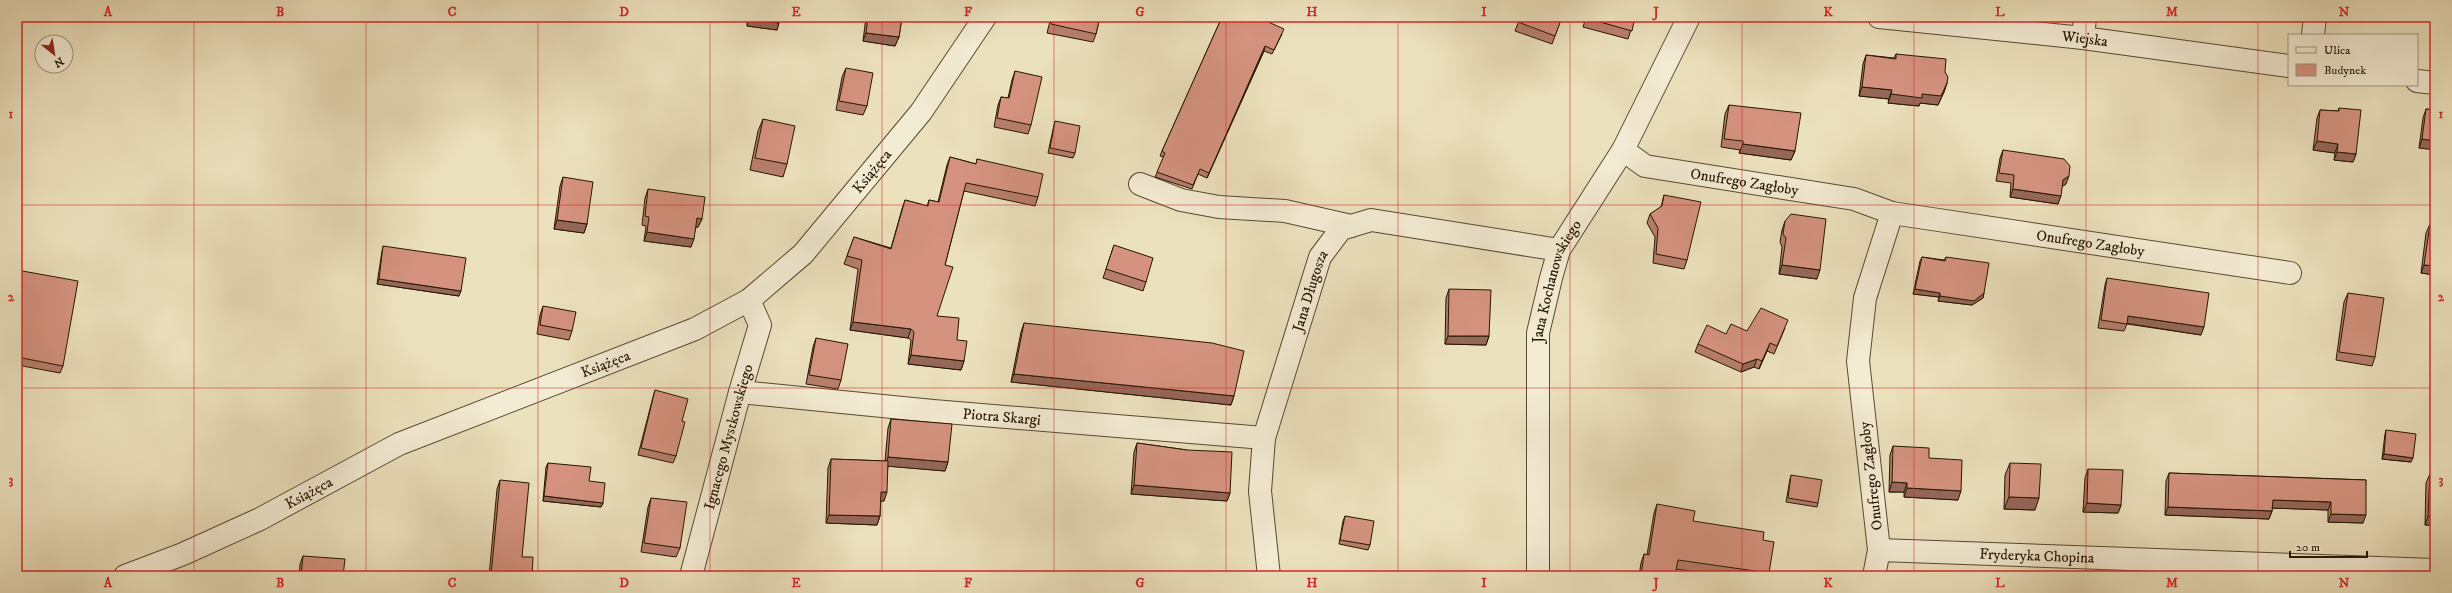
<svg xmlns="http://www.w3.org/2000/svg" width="2452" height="593" viewBox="0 0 2452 593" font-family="'IM FELL DW Pica',serif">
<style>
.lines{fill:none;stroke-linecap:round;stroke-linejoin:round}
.minor-casing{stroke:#58492f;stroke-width:24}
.minor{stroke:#f3ecd4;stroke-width:22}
.wall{fill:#b77e6d;stroke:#261600}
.shaded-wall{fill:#956759;stroke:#261600}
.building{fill:#d5937f;stroke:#261600}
.grid{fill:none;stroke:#d62828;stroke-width:1;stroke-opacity:0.55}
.labels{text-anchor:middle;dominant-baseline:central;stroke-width:3;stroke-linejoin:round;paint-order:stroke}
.street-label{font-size:15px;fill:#261600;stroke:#f3ecd4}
.neatline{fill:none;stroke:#d62828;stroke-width:1.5}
.grid-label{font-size:13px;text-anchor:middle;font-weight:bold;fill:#d62828}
</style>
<rect width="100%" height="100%" fill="#ece1bd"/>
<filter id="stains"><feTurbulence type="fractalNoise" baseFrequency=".005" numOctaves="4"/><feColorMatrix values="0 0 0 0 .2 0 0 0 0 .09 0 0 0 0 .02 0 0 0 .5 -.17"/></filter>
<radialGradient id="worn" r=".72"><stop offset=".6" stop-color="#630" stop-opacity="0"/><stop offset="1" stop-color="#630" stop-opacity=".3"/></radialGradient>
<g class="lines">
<g class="minor-casing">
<g id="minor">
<path id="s1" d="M1879,17L2083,38L2289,66"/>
<path d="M2313,35L2315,17"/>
<path d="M2083,38L2085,17"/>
<path d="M2417,81L2435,83"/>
<path id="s2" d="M1623,150L1645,166L1854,199L1892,213L2290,273"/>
<path d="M1140,184L1181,200L1219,207L1285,211L1351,226"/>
<path id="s3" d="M740,392L933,411L1264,438"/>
<path id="s4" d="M1879,550L2435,570"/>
<path id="s5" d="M125,576L183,554L260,519L399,444L695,329L749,300L803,254L921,112L985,17"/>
<path id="s6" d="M691,576L740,392L760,325L749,300"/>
<path id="s7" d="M1269,576L1260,491L1264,438L1320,257L1341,229L1371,220L1559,250"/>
<path id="s8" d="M1538,576V333L1551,278L1559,250L1623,150L1689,17"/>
<path d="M1874,576L1879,550L1858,361L1865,298L1892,213"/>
</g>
</g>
<use href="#minor" class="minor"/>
</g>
<path class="wall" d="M747,17H780L777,30L747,26Z
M866,17H902L899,37L895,46L863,41Z
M1051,17H1100L1096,34L1093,42L1047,33Z
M1222,17L1282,34L1272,54L1264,51L1207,178L1198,174L1192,189L1155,177L1164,157L1160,156L1162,151Z
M1515,17H1562L1552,44L1515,31L1520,18Z
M1586,17H1635L1628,39L1583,27Z
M1896,54L1945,72L1947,83L1944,92L1938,105L1920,103L1919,106L1888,103L1889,99L1859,96L1863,64L1866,55L1894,58Z
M846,68L867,106L863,115L836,110L842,77Z
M1015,71L1031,125L1028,134L994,127L998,105L1001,97L1008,98L1012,80Z
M1729,105L1795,151L1791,160L1739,153L1740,150L1721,147L1725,114Z
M2339,108L2356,154L2353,162L2334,160L2335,153L2313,150L2317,118L2320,110L2338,111Z
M2426,109L2435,110L2419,148L2423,118Z
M763,119L787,164L783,177L750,170L758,131Z
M1055,121L1075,153L1073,158L1048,153L1054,125Z
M2003,150L2066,184L2062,186L2058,204L2010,197L2011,183L1996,181L2000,158Z
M950,157L976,164L977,159L1038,197L1035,206L964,191L945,265L937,316L957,340L964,361L961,370L908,364L911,340L908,338L850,330L858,269L844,264L854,237L891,248L902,209L905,200L927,206L929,200L938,202L947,165Z
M563,177L587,224L584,233L554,229L560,186Z
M648,189L702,219L698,227H696L691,247L644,241L646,226L642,225L645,198Z
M1664,195L1687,260L1684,269L1653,263L1655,237L1647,223L1650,214L1661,207Z
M1785,221L1817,279L1779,274L1782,247L1780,242L1782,230Z
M2430,224L2435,225V275L2421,273L2426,233Z
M1114,245L1146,282L1143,291L1103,278Z
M383,246L459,296L377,284L382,251Z
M1922,257L1944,260L1946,257L1984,293L1983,298L1972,305L1938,301L1939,297L1913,294L1920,261Z
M17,270L63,366L60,373L17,365Z
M2107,278L2201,335L2127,324L2124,331L2098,328L2105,285Z
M1449,289L1489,336L1486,345L1445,344L1446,298Z
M2348,293L2375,357L2372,366L2336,360L2344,302Z
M543,306L572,331L569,340L537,334L540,315Z
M1024,323L1234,396L1231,405L1011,382L1021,332Z
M1785,328L1774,354L1767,351L1759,369L1754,367L1741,372L1695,352L1698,344L1726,334L1747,331Z
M816,338L841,380L838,389L806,384L813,347Z
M655,390L682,421L676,456L673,463L638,455L653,397Z
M891,419L948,462L945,471L888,466L884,501H880V516L877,525L826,523L828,468L831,459L885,461L888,428Z
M2386,430L2411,462L2382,459L2385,434Z
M1137,443L1187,450L1230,493L1227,501L1131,494L1134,452Z
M1893,446L1929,458L1958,500L1904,497V492H1889L1890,455Z
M548,463L589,481L603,503L601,507L543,501L546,467Z
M2010,463L2035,510L2004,509L2005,475Z
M2088,469L2121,505L2118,513L2083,512L2085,478Z
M2169,473L2366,480L2363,523L2328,522V510L2272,508V511L2269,519L2165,515L2166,481Z
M2430,474L2435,525H2425L2426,483Z
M1791,475L1818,503L1817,507L1786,502L1790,479Z
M500,480L522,557L532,576H489L497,489Z
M651,498L680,548L676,557L641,552L648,507Z
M1657,504L1693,521L1763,540L1769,573L1768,576H1726L1676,569L1675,576H1639L1641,563L1644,554L1647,555L1654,513Z
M1345,516L1370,545L1368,550L1339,544L1343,521Z
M303,556L343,576H299L300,564Z"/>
<path class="shaded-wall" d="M2367,17H2409L2408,21Z
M749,19L779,23L777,30L747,26Z
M866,33L899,37L895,46L863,41Z
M1265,46L1264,51L1207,178L1209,173Z
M1947,83L1944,92L1938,105L1920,103L1919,106L1888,103L1891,94H1922Z
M1862,87L1892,90L1889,99L1859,96Z
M2422,139L2435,141V150L2419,148Z
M2317,141L2338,144L2335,153L2313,150Z
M1743,144L1795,151L1791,160L1739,153Z
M2337,152L2356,154L2353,162L2334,160Z
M2069,176L2066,184L2060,188L2063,180Z
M2013,189L2061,196L2058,204L2010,197Z
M697,218L702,219L698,227H694Z
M557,220L587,224L584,233L554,229Z
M647,232L694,239L691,247L644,241Z
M1782,265L1820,270L1817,279L1779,274Z
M2424,265L2435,266V275L2421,273Z
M379,279L461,291L459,296L377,284Z
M1915,289L1940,293L1939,297L1913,294Z
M1984,293L1983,298L1972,305L1938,301L1940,296Z
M2128,316L2204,327L2201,335L2125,323Z
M853,322L911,329L908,338L850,330Z
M1448,336H1489L1486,345L1445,344Z
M1770,343L1767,351L1759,369L1762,361Z
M911,355L964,361L961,370L908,364Z
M1757,359L1754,367L1741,372L1743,364Z
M1014,374L1234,396L1231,405L1011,382Z
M2384,454L2413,458L2411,462L2382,459Z
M888,457L948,462L945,471L885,466Z
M1892,482L1907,483L1904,492H1889Z
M1134,485L1230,493L1227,501L1131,494Z
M1907,488L1961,491L1958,500L1904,497Z
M881,492H887L884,501H878Z
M544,496L603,503L601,507L543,501Z
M2009,497L2039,498L2035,510L2004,509Z
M2273,500L2331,502L2328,510L2270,508Z
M2087,503L2121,505L2118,513L2083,512Z
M2168,507L2272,511L2269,519L2165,515Z
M2331,514L2366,515L2363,523L2328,522Z
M829,515L880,516L877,525L826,523Z
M2428,516L2435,517V525H2425Z"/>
<path class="building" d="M749,17H780L779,23L749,19Z
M868,17H902L899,37L866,33Z
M1052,17H1100L1096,34L1051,24Z
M1222,17H1257L1284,29L1274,50L1265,46L1209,173L1200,169L1193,185L1157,172L1165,153L1162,151Z
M1520,17H1562L1555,36L1518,22Z
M1587,17H1635L1632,31L1586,18Z
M1896,54L1946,59L1945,72L1948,77L1947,83L1941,96L1922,94V98L1891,94L1892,90L1862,87L1866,55L1896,59Z
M846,68L873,73L867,106L839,101Z
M1015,71L1042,77L1031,125L997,118L1001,97L1009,98Z
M1729,105L1801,113L1795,151L1743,144V141L1724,139Z
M2339,108L2361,110L2356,154L2337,152L2338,144L2317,141L2320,110L2339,111Z
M2426,109L2435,110V141L2422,139Z
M763,119L795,126L787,164L755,158Z
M1055,121L1080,126L1075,153L1050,148Z
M2003,150L2064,159L2070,166L2069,176L2063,180L2061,196L2013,189L2014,175L1999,173Z
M950,157L976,164L977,159L1043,174L1038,197L966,183L945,265L953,267L937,316L959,318L957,340L967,341L964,361L911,355L914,332L911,329L853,322L862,260L847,256L854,237L891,249L905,200L928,206L929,200L939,202Z
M563,177L593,182L587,224L557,220Z
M648,189L705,197L702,219L697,218L694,239L647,232L649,217L645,216Z
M1664,195L1701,202L1687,260L1656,254L1658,228L1650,214L1662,206Z
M1791,214L1826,219L1820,270L1782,265L1786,238L1783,234L1785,221Z
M2430,224L2435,225V266L2424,265Z
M1114,245L1153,258L1146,282L1106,269Z
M383,246L466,258L461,291L379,279Z
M1922,257L1945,261L1946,257L1989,263L1984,293L1974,301L1940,296V293L1915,289Z
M17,270L78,281L63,366L17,357Z
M2107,278L2209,293L2204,327L2128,316L2127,324L2101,320Z
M1449,289L1491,290L1489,336H1448Z
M2348,293L2384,298L2375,357L2339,352Z
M543,306L576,312L572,331L540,325Z
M1761,308L1788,320L1777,346L1770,343L1762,361L1757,359L1743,364L1698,344L1707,325L1726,334L1731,324L1747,331Z
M1024,323L1212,343L1244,351L1234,396L1014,374Z
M816,338L848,344L841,380L809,375Z
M655,390L688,399L682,421L685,422L676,456L641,448Z
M891,419L952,424L948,462L888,457Z
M2386,430L2416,434L2413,458L2384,454Z
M1137,443L1187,450L1232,452L1230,493L1134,485Z
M1893,446L1929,448V458L1962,460L1961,491L1907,488V483L1892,482Z
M831,459L888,461L887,492H881L880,516L829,515Z
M548,463L591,467L589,481L605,483L603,503L544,496Z
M2010,463L2041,464L2039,498L2009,497Z
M2088,469L2123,470L2121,505L2087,503Z
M2169,473L2366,480V515L2331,514V502L2273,500L2272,511L2168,507Z
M2430,474H2435V517L2428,516Z
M1791,475L1822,480L1818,503L1788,498Z
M500,480L529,483L522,557H533L532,576H491Z
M651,498L687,502L680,548L644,543Z
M1657,504L1695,511L1693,521L1764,532L1763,540L1774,542L1769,573L1678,560L1675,576H1641L1644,554L1649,555Z
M1345,516L1374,521L1370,545L1340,540Z
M303,556L345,559L343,576H301Z"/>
<path class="grid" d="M194,17V576M366,17V576M538,17V576M710,17V576M882,17V576M1054,17V576M1226,17V576M1398,17V576M1570,17V576M1742,17V576M1914,17V576M2086,17V576M2258,17V576M17,205H2435M17,388H2435"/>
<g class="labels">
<g class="street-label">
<text stroke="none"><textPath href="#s1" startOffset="207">Wiejska</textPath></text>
<text stroke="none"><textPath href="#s5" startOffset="862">Książęca</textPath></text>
<text stroke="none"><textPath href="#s2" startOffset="128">Onufrego Zagłoby</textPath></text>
<text stroke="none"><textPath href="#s2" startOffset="480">Onufrego Zagłoby</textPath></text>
<text stroke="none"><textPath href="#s8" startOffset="298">Jana Kochanowskiego</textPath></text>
<text stroke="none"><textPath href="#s7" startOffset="293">Jana Długosza</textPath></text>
<text stroke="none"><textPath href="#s5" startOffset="526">Książęca</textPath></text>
<text stroke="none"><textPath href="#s3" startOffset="263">Piotra Skargi</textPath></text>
<text stroke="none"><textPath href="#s6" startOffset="144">Ignacego Mystkowskiego</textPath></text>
<text transform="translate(1871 476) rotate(-97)">Onufrego Zagłoby</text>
<text stroke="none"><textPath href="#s5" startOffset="202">Książęca</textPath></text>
<text stroke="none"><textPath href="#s4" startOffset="158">Fryderyka Chopina</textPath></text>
</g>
</g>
<rect width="2452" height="593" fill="none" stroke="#ece1bd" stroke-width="44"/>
<rect x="2288" y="34" width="130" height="52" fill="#f3ecd4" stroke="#a1967f"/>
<rect x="2296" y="47" width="20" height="6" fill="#f3ecd4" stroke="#a1967f"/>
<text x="2324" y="54" font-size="12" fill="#261600">Ulica</text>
<rect x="2296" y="64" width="20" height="12" fill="#d5937f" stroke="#a1967f"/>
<text x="2324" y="74" font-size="12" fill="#261600">Budynek</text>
<g transform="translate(54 54) rotate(150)"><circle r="19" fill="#f3ecd4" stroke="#a1967f"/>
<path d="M0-3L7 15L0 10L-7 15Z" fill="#8f2418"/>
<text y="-6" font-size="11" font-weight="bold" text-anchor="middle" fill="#261600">N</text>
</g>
<path d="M2290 551v6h77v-6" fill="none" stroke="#261600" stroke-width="2"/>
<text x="2296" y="551" font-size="12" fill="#261600" stroke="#f3ecd4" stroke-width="3" paint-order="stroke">20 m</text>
<rect x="22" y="22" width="2408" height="549" class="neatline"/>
<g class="grid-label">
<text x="108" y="16">A</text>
<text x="280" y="16">B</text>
<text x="452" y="16">C</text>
<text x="624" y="16">D</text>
<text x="796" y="16">E</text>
<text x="968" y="16">F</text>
<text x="1140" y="16">G</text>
<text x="1312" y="16">H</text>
<text x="1484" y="16">I</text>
<text x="1656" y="16">J</text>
<text x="1828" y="16">K</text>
<text x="2000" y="16">L</text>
<text x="2172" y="16">M</text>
<text x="2344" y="16">N</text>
<text x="11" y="118">1</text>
<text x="2441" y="118">1</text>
<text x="11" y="301">2</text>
<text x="2441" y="301">2</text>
<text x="11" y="484">3</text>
<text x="2441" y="484">3</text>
<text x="108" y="587">A</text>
<text x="280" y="587">B</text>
<text x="452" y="587">C</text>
<text x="624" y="587">D</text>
<text x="796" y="587">E</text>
<text x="968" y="587">F</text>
<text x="1140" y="587">G</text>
<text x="1312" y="587">H</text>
<text x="1484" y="587">I</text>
<text x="1656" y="587">J</text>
<text x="1828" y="587">K</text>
<text x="2000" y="587">L</text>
<text x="2172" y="587">M</text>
<text x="2344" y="587">N</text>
</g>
<rect width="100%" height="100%" filter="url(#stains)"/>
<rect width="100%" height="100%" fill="url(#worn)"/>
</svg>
